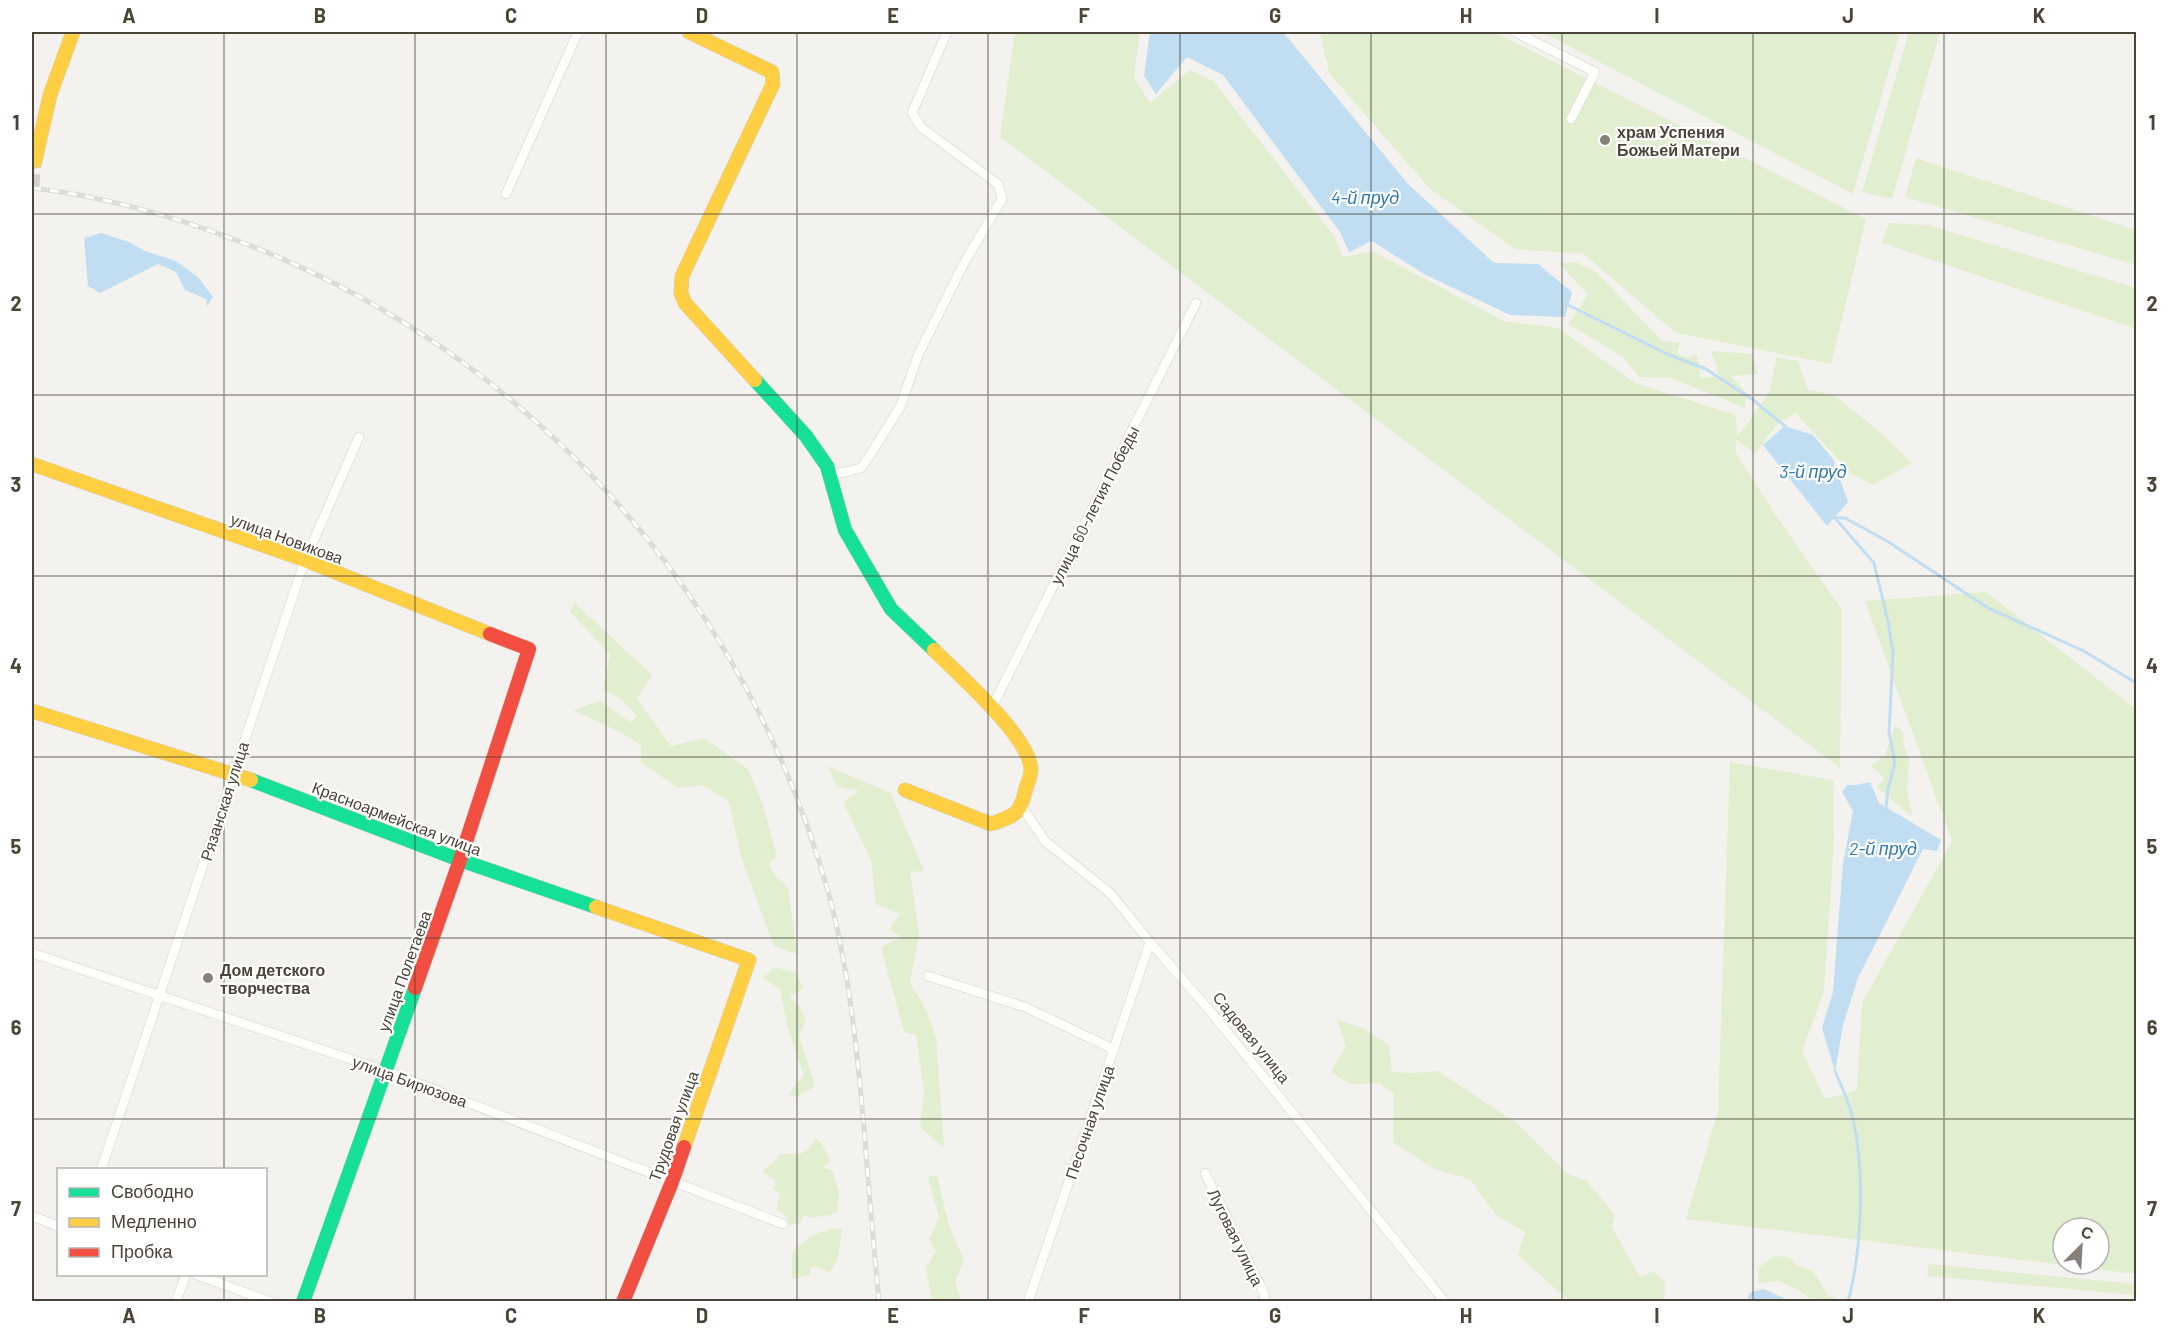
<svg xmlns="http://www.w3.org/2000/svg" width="2168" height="1333" viewBox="0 0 2168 1333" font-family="Barlow,sans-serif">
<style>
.green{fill:#e1eecf;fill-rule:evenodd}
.water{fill:#c0ddf1}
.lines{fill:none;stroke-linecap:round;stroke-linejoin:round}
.stream{stroke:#c0ddf1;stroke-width:3}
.secondary-tunnel{stroke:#d2cfca;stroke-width:14;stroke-dasharray:14 7;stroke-linecap:butt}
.street-casing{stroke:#d2d0cb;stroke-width:10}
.fast-casing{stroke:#d3cfc5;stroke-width:15}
.slow-casing{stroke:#d3cfc5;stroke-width:15}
.jam-casing{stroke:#d3cfc5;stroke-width:15}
.street{stroke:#fdfdfc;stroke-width:9}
.fast{stroke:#16e098;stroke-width:14}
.slow{stroke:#ffcf43;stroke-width:14}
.jam{stroke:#f24e42;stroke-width:14}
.rail-casing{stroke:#dbdbda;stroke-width:5}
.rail{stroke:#fff;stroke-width:3;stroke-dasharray:9;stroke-linecap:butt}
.grid{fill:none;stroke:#4b4439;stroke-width:1.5;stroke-opacity:0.55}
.poi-dot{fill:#868178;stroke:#fff;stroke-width:2}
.labels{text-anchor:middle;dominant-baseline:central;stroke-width:4.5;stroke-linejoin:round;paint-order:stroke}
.poi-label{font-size:16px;font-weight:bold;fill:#4b4439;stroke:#fff;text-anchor:start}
.street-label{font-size:16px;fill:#4b4439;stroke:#fff}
.water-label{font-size:18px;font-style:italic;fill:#2e7ab2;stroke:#fff}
.neatline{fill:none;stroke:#4b4439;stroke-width:2}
.grid-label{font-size:20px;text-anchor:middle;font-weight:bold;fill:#4b4439}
</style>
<rect width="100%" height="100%" fill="#f4f2ee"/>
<path class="green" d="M1015,32H1140L1134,77L1150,103L1190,70L1213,81L1334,236L1343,257L1372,251L1504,321L1558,328L1635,383L1736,415L1737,437L1769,393L1777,357L1798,361L1808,390L1834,395L1879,431L1912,463L1873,485L1851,474L1796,413L1777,424L1755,454L1736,439V453L1777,517L1842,610L1840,768L1000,137Z
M1320,32H1494L1866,219L1831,364L1676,333L1584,254L1515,249L1430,189L1329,73Z
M1542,32H1900L1853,194Z
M1909,32H1940L1892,199L1862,192Z
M1916,158L2136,230V265L1905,197Z
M1889,223L1928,225L2136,288V329L1882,243Z
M1576,262L1597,273L1662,341L1680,343L1677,353L1687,358L1697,354L1701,378L1720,376L1711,351L1752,354L1758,374L1731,376L1746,392L1745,408L1671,378L1639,377L1623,357L1568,324L1588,295L1559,263Z
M1986,592L2136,709V1274L1686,1219L1718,1111L1730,762L1833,780L1834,841L1824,991L1802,1051L1825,1099L1857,1090L1862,1003L1952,841L1865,601ZM2063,1228H2099V1264H2063Z
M574,602L652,675L637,699L671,746L704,738L748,769L763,806L777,856L769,864L776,877L788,888L797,954L774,946L742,860L729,802L703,785L678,788L641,762V745L620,732L573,710L600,701L630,722L637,716L621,699L603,690L610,654L570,612Z
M1895,725L1903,732L1904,745L1909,760L1907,790L1912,816L1876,787L1885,779L1871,765L1885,756Z
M827,766L891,793L924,871L910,872L919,934L910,983L925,1008L936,1037L944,1148L920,1127L924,1091L916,1035L904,1032L881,947L901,937L889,929L900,914L876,904L871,860L843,802L859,791L837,787Z
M774,967L795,972L804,988L790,997L799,1006L806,1019L799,1036L815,1086L797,1097L789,1094L804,1075L788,1029L780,989L763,978Z
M1337,1020L1363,1028L1389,1045L1392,1072L1413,1073L1438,1071L1518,1124L1568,1174L1587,1181L1615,1215L1612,1227L1640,1277L1654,1271L1665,1283L1664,1301H1569L1518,1255L1525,1232L1496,1215L1470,1179L1434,1169L1393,1142L1394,1094L1380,1083L1350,1084L1331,1072L1346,1046Z
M815,1138L822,1144L830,1161L823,1168L832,1170L839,1192L837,1213L812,1218L803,1215L801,1223L789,1225L787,1216L777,1210L780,1192L773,1190L775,1181L762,1171L772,1164L780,1154C799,1154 807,1157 815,1138Z
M937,1175L949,1226L964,1260L955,1282L961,1301H932L926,1268L936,1251L929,1240L939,1217L928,1177Z
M842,1228L838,1258L829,1273L818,1267H810V1275L792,1279V1253C808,1236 819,1230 842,1228Z
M1774,1256L1789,1257L1797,1265L1813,1271L1829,1296L1842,1301H1814L1798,1290L1779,1281L1758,1283L1759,1267Z
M1929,1264L2136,1284V1295L1927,1276Z"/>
<path class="water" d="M1150,32H1283L1408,184L1494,263L1538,264L1572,292L1565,317L1510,315L1424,274L1372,241L1349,252L1340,232L1223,75L1187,57L1156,94L1144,76Z
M101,233L129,242L145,251L176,261L198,277L213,297L207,306L206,299L185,290L176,272L158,264L100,293L88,286L84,238Z
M1785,426L1813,435L1833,459L1848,502L1827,526L1763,445Z
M1870,782L1879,803L1941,840L1937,851L1923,849L1858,978L1843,1025L1835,1071L1822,1028L1833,992L1843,863L1853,811L1842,792L1847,785H1856Z
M1764,1289L1790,1301H1747L1749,1293Z"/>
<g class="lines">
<path class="stream" d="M1568,305L1667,354L1706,369L1752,399L1785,426
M1834,518H1845L1887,541L1988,608L2084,651L2136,683
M1835,518L1874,563L1888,621L1893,653L1889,733L1895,763L1888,789L1886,807
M1835,1071C1842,1087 1849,1102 1853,1119C1865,1171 1862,1250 1848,1302"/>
<path class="secondary-tunnel" d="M32,188L35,161"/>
<g class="street-casing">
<path id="street" d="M1515,32L1595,72L1571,119
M506,194L578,32
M828,474L846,472L861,468L872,452L900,407L919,353L963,265L1002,199L998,184L922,128L912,113L947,32
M992,707L1196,303
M1022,807L1045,841L1110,893L1150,942L1211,1012L1445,1302
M32,953L386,1071L783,1224
M928,976L1025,1007L1113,1049
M101,1170L305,560L359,437
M1205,1173L1264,1293L1265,1302
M32,1216L58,1226
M195,1274L271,1302
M176,1302L186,1274
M1028,1302L1150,942"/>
</g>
<g class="fast-casing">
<path id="fast" d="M755,380L806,436L827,466L845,530L891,609L934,650
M251,780L460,860L596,907
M303,1302L415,988"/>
</g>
<g class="slow-casing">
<path id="slow" d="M689,32L772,72L773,84L682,276L681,293L685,303L755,380
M35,161L50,95L73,32
M32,464L305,560L490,634
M32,711L251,780
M905,790L991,824C1016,815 1020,815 1026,788C1028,783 1031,776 1031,770C1031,738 957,673 934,650
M596,907L749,960L684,1147"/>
</g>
<g class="jam-casing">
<path id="jam" d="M415,988L460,860L529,649L490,634
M623,1302L672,1182L684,1147"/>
</g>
<use href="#street" class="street"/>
<use href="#fast" class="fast"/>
<use href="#slow" class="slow"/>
<use href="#jam" class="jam"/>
<g class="rail-casing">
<path id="rail" d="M32,188C103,196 173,216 241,242C530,352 747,597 829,895C850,974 858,1058 865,1140C869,1194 874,1248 879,1302"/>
</g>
<use href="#rail" class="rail"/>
</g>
<path class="grid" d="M224,32V1170M415,32V1302M606,32V1302M797,32V1302M988,32V1302M1180,32V1302M1371,32V1302M1562,32V1302M1753,32V1302M1944,32V1302M32,214H2136M32,395H2136M32,576H2136M32,757H2136M32,938H2136M32,1119H2136M224,1274V1302"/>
<g class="poi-dot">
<circle cx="1605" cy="140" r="6"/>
<circle cx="208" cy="978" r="6"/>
</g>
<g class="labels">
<g class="poi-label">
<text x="1617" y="131">храм Успения<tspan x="1617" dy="18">Божьей Матери</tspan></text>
<text x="220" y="969">Дом детского<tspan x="220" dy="18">творчества</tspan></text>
</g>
<g class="street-label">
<text transform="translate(1094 505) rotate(-63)">улица 60-летия Победы</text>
<text transform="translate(287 538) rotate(20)">улица Новикова</text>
<text transform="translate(224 801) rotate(-72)">Рязанская улица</text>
<text transform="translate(397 818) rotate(21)">Красноармейская улица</text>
<text transform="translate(404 971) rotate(-70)">улица Полетаева</text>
<text transform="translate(1252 1037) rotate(51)">Садовая улица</text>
<text transform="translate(410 1081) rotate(20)">улица Бирюзова</text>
<text transform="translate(1089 1122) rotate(-71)">Песочная улица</text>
<text transform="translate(673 1126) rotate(-70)">Трудовая улица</text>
<text transform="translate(1236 1237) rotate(64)">Луговая улица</text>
</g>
<g class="water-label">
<text x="1365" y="197">4-й пруд</text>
<text x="1813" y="471">3-й пруд</text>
<text x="1883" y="848">2-й пруд</text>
</g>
</g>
<rect width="2168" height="1333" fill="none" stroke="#ffffff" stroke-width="66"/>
<rect x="57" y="1168" width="210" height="108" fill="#ffffff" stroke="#b7b4b0" stroke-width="1.5"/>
<rect x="69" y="1188" width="30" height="9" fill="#16e098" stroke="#b7b4b0" stroke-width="1.5"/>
<text x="111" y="1198" font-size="18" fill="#4b4439">Свободно</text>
<rect x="69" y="1218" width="30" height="9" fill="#ffcf43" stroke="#b7b4b0" stroke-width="1.5"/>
<text x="111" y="1228" font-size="18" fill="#4b4439">Медленно</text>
<rect x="69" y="1248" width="30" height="9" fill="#f24e42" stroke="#b7b4b0" stroke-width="1.5"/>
<text x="111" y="1258" font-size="18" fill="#4b4439">Пробка</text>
<g transform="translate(2081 1246) rotate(24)"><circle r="28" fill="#ffffff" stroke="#b7b4b0" stroke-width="1.5"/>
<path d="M0-4.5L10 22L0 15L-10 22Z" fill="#868178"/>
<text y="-9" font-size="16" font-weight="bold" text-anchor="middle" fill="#4b4439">С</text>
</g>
<rect x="33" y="33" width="2102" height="1267" class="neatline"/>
<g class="grid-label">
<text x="129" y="23">A</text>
<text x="320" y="23">B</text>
<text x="511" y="23">C</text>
<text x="702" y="23">D</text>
<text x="893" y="23">E</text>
<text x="1084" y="23">F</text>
<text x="1275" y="23">G</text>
<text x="1466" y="23">H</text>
<text x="1657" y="23">I</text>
<text x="1848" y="23">J</text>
<text x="2039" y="23">K</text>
<text x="16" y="130">1</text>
<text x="2152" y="130">1</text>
<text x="16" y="311">2</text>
<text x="2152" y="311">2</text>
<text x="16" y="492">3</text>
<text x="2152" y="492">3</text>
<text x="16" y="673">4</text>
<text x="2152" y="673">4</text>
<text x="16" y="854">5</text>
<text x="2152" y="854">5</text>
<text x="16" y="1035">6</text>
<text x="2152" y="1035">6</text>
<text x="16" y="1216">7</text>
<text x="2152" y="1216">7</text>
<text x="129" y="1323">A</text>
<text x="320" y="1323">B</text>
<text x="511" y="1323">C</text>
<text x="702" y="1323">D</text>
<text x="893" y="1323">E</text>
<text x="1084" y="1323">F</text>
<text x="1275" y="1323">G</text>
<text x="1466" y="1323">H</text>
<text x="1657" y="1323">I</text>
<text x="1848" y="1323">J</text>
<text x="2039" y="1323">K</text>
</g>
</svg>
